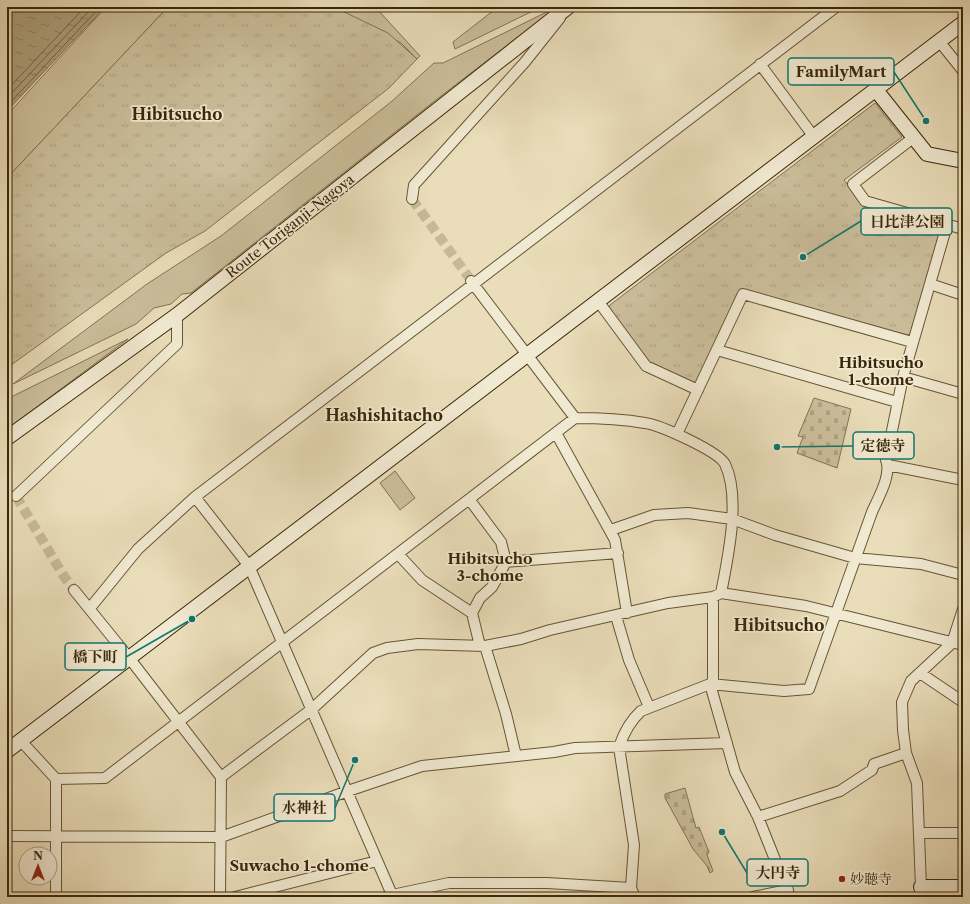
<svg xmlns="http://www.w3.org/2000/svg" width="970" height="904" viewBox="0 0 970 904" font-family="'Libre Caslon Text','Noto Serif JP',serif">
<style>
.grass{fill:#ccbf9c;stroke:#847352}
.cemetery{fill:url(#cemetery-stones);stroke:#847352}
.park{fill:url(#park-tufts);stroke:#847352}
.water{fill:url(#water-ripples);stroke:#80704e}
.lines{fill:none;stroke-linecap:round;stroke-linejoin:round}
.shore{stroke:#746442;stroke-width:1}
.street-tunnel{stroke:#c7b996;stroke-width:10;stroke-dasharray:10 5;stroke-linecap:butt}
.street-casing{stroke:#675534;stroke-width:12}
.secondary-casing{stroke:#3b2708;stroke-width:16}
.street{stroke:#f1ead2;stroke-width:10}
.secondary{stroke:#f1ead2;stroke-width:14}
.poi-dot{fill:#8f2418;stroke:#f1ead2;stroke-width:1.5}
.labels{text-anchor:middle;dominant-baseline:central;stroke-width:3.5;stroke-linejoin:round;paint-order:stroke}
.street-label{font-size:14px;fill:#3b2708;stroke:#f1ead2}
.poi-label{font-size:14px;fill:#3b2708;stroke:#f1ead2;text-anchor:start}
.neighbourhood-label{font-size:15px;font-weight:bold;fill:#3b2708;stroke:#f1ead2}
.quarter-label{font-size:16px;font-weight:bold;fill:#3b2708;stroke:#f1ead2}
.leader{fill:none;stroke:#0f766e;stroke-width:1.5}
.callout-dot{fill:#0f766e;stroke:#f1ead2;stroke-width:1.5}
.callout{fill:#f1ead2;stroke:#0f766e;stroke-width:1.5}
.callout-label{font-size:15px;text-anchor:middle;font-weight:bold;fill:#3b2708}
</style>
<defs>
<pattern id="cemetery-stones" width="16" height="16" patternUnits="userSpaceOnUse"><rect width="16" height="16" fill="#ccbf9c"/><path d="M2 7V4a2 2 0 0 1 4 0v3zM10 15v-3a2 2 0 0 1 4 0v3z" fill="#b0a485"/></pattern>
<pattern id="park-tufts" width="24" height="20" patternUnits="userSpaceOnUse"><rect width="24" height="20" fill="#ccbf9c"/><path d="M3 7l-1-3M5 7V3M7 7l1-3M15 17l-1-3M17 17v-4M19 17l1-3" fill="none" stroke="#b0a485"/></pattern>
<pattern id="water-ripples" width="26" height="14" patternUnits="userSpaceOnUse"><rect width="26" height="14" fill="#aea07d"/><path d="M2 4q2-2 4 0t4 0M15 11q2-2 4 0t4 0" fill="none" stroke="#8f8264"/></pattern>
</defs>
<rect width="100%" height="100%" fill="#eadeba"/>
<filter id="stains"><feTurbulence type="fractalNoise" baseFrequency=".005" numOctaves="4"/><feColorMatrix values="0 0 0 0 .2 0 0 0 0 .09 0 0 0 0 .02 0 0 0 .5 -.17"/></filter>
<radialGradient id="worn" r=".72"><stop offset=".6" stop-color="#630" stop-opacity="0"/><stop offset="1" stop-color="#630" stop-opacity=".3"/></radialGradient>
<path class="grass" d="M106,7H168L7,178V115Z
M334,7H370L378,10L420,56L417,59L401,43Z
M498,7H541L455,49L453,42Z
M557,7L441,96L191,293L182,294L171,304L154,308L136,324L13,384L147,284L221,236L391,102L434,63H443Z
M128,339L7,429V399Z
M395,471L415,498L400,510L380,483Z"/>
<path class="cemetery" d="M814,398L851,409L837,468L797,453L803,437L798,436Z
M685,788L696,828L699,827L709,852L707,855L713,871L710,873L707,866L693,849L665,798V794Z"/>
<path class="park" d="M168,7H334L388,33L417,59L389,88L205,231L166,253L7,368V178Z
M875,103L902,137L844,180L863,205L941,227L911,334L907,335L741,289L695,385L649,363L609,308L610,305Z"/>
<path class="water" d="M7,7H105L7,111Z"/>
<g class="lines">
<path class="shore" d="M7,90L85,7
M7,98L93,7
M7,106L100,7"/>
<path class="street-tunnel" d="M412,199L470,279
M16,496L63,575L74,590"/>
<g class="street-casing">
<path id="street" d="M939,41L963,71
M760,64L814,137
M913,138L853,184L865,201L963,229
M412,199L414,185L525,62L560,18
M471,281L575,418
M930,284L963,295
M598,301L646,366L698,390
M717,350L897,402
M903,377L963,394
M556,433L615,540L627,613
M677,434L743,294L912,342
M888,465L963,480
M16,496L177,344V315
M195,497L249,566L393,897
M469,499L501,542L506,562L492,587L480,598L472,613L480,646
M611,530L654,515L688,513L732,519L775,535L855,558L921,564L963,575
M398,554L422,580L472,613
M506,562L618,553
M74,590L130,659L221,777L220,897
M90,608L138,549L195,497L836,7
M616,616L629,660L649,707
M485,646L506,714L516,756
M920,673L963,702
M710,684L735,772L758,817L790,897
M713,684V597
M21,741L56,779V897
M221,777L312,709L373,653L387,648L418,644L485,646L521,639L550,630L668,603L713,597L721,593L806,606L963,645
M56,779L105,778L575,418C598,418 622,419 645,423C660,425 718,451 725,464C741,497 728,558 721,593
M758,817L840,791L872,770L874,764L906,753
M919,833H963
M7,836L221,837L348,791L422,766L554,752L575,748L727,743
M392,895L449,883H547L631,888
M235,897L377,861
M635,897L631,888L634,845L619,747C624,732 630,721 641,711L710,684L784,691L809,689L872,512C878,498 892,475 886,460L903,377L947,225
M753,897L788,890
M920,897L921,887L917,783L906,753L903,730L902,702L911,681L952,643L963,609"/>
</g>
<g class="secondary-casing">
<path id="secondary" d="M876,90L927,154L963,161
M7,438L177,315L568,7
M7,751L963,23
M921,887H963"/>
</g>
<use href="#street" class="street"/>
<use href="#secondary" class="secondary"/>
</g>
<circle class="poi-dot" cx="842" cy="879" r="4"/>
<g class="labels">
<g class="street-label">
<text transform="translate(290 226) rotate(-38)">Route Toriganji-Nagoya</text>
</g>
<g class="poi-label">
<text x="850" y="879">妙聴寺</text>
</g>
<g class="neighbourhood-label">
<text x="881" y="362">Hibitsucho<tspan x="881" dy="17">1-chome</tspan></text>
<text x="490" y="558">Hibitsucho<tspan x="490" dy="17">3-chome</tspan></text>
<text x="299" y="865">Suwacho 1-chome</text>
</g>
<g class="quarter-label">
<text x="177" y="114">Hibitsucho</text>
<text x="384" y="415">Hashishitacho</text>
<text x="779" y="625">Hibitsucho</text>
</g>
</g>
<path class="leader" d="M926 121L894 72M803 257L861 221M777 447L853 446M192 619L126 657M355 760L335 808M722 832L747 873"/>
<g class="callout-dot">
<circle cx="926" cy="121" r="4"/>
<circle cx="803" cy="257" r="4"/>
<circle cx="777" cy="447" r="4"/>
<circle cx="192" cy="619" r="4"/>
<circle cx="355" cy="760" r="4"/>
<circle cx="722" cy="832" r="4"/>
</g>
<g class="callout">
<rect x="788" y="58" width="106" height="27" rx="4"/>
<rect x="861" y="208" width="91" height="27" rx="4"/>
<rect x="853" y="432" width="61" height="27" rx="4"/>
<rect x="65" y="643" width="61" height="27" rx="4"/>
<rect x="274" y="794" width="61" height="27" rx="4"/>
<rect x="747" y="859" width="61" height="27" rx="4"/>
</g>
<g class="callout-label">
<text x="841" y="77">FamilyMart</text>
<text x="907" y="227">日比津公園</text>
<text x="883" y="451">定徳寺</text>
<text x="95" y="662">橋下町</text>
<text x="304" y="813">水神社</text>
<text x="778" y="878">大円寺</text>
</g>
<rect width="970" height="904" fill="none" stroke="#eadeba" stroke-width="24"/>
<rect x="8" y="8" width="954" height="888" fill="none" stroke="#3b2708" stroke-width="2"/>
<rect x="12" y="12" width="946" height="880" fill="none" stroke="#3b2708"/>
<g transform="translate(38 866)"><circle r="19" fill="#f1ead2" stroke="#a89c81"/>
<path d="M0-3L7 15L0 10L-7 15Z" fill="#8f2418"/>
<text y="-6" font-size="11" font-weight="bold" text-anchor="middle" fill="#3b2708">N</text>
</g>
<rect width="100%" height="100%" filter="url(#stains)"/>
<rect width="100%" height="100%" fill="url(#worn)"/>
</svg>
